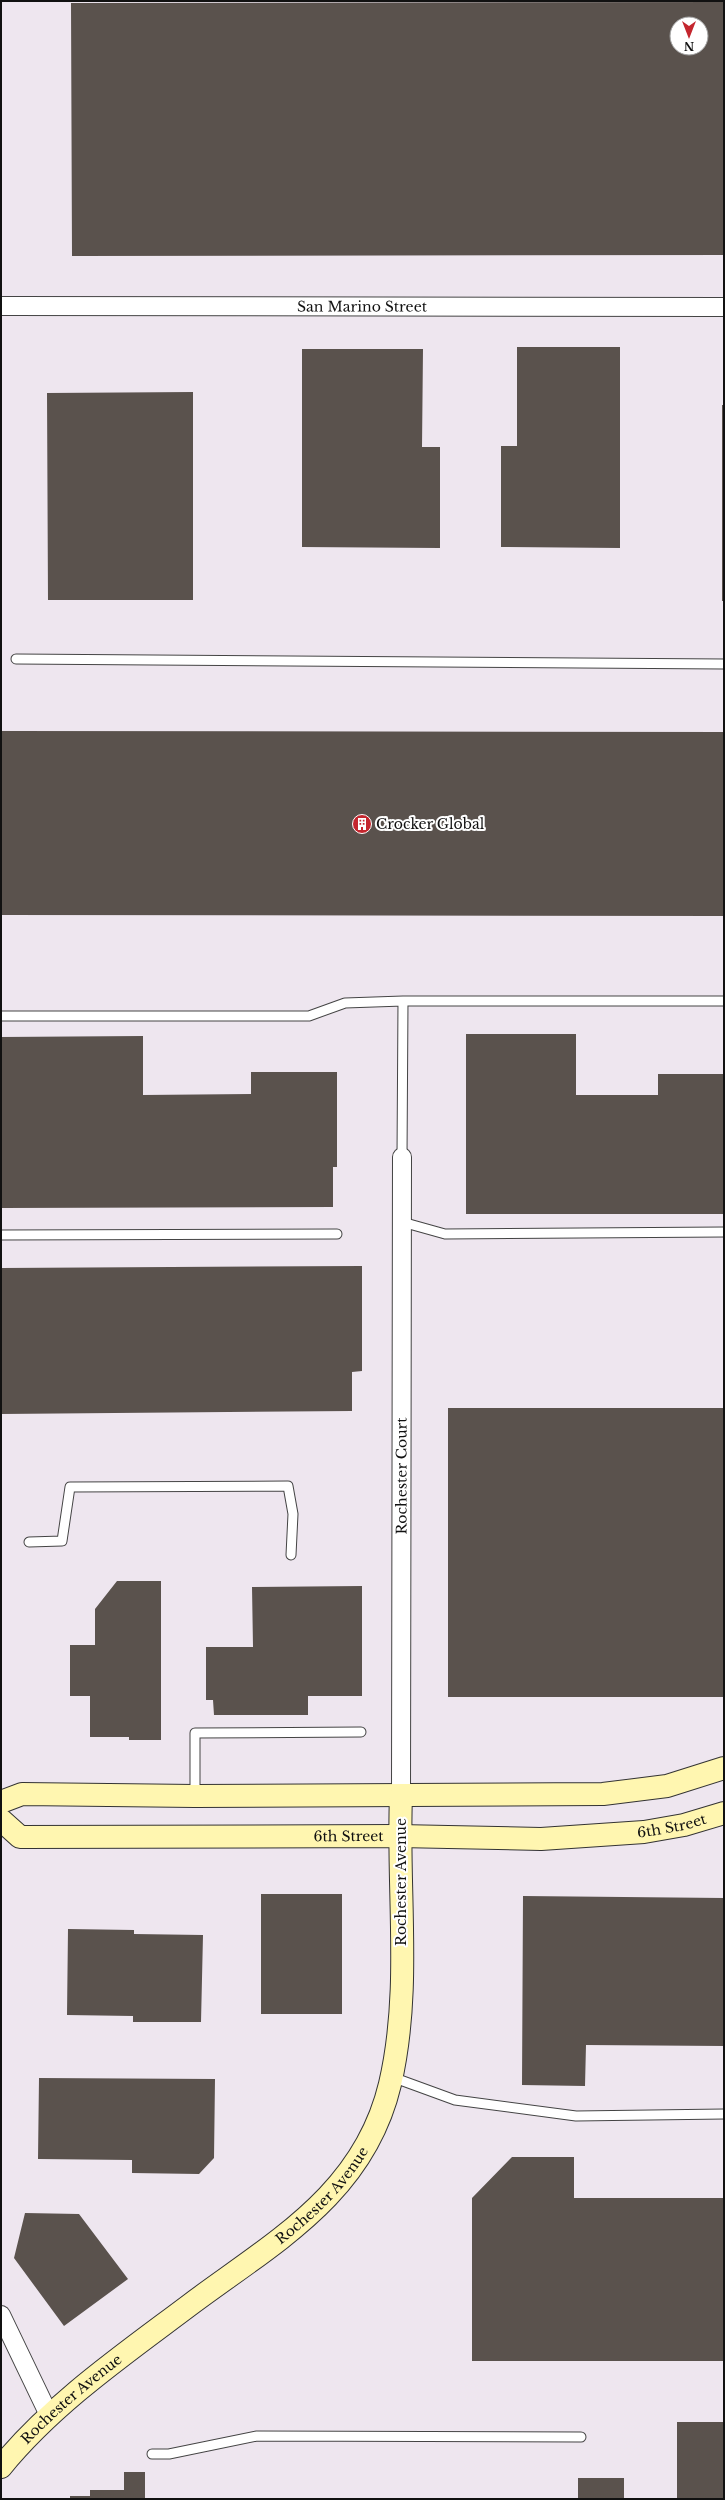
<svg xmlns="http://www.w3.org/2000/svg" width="725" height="2500" viewBox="0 0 725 2500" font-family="'Libre Baskerville',serif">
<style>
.industrial{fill:#eee6ef;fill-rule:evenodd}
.building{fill:#5a524d;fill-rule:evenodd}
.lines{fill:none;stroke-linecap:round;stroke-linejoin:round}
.lane-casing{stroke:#444;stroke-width:11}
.street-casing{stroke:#444;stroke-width:20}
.secondary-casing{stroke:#333;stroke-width:24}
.lane{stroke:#fff;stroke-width:9}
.street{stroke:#fff;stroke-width:18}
.secondary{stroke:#fff6b0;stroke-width:22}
.labels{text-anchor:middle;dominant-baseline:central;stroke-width:4;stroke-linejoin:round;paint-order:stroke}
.street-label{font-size:14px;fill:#111;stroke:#fff}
.poi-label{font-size:14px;fill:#111;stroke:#fff;text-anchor:start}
</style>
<rect width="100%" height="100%" fill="#fffdf5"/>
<path class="industrial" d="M1,1H724V2499H1ZM677,24H701V48H677Z"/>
<path class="building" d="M724,2V255L72,256L71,3ZM677,24H701V48H677Z
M517,347H620V548L501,547V446H517Z
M302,349H423L422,447H440V548L302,547Z
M193,392V600H48L47,393Z
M722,405H724V601H722Z
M1,731L724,732V916L1,915Z
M466,1034H576V1095H658V1074H724V1214H466Z
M143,1036V1095L251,1094V1072H337V1167H333V1207L1,1208V1037Z
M362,1266V1371L352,1372V1411L1,1414V1268Z
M448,1408H724V1697H448Z
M117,1581H161V1740H129V1737H90V1696H70V1645H95V1609Z
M362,1586V1696H308V1715H214L213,1700H206V1647H253L252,1587Z
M261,1894H342V2014H261Z
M523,1896L724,1898V2046L586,2045L585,2086L522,2085Z
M68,1929L134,1930V1934L203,1935L201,2022H133V2016L67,2015Z
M39,2078L215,2079L214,2158L199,2174L132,2173V2160L38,2159Z
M512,2157H574V2198H724V2361H472V2198Z
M25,2213L79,2214L128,2279L64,2326L14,2258Z
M677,2422H724V2499H677Z
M124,2472H145V2499H70V2496H90V2490H124Z
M578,2478H624V2499H578Z"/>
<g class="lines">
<g class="lane-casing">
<path id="lane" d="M16,659L724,664
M403,1001H724
M1,1016H309L345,1003L403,1001L402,1157
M402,1222L445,1234L724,1232
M1,1235L337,1234
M29,1542L62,1541L70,1487L288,1486L293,1514L291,1555
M195,1796V1733L361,1732
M392,2077L455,2100L576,2116L724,2114
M152,2454H169L257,2436L581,2437"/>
</g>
<g class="street-casing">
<g id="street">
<path id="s1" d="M1,306L724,307"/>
<path id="s2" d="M401,1796L402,1157"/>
<path d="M1,2315L49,2415"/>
</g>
</g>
<g class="secondary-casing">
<g id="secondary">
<path d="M1,1802L22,1794L195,1796L603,1794L667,1786L724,1768"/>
<path id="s3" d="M1,1820L20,1837L399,1836L541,1839L644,1832L684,1825L724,1813"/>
<path id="s4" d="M1,2467C53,2403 126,2353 191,2304C274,2242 364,2194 390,2084C412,1990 397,1891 401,1796"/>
</g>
</g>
<use href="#lane" class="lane"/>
<use href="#street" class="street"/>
<use href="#secondary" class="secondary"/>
</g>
<defs>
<g id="building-disc" transform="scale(1)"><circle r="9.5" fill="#c4262e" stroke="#fff"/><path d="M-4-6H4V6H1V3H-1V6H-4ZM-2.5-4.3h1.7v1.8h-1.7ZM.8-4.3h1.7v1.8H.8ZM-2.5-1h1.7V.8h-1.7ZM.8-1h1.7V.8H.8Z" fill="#fff"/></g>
</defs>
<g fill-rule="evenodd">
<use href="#building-disc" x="362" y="824"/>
</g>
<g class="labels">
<g class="street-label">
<text stroke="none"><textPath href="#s1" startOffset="361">San Marino Street</textPath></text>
<text stroke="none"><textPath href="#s2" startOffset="320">Rochester Court</textPath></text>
<text stroke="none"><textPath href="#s3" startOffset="678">6th Street</textPath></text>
<text stroke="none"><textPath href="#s3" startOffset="354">6th Street</textPath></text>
<text transform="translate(401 1882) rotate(-90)">Rochester Avenue</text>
<text stroke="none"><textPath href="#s4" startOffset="422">Rochester Avenue</textPath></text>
<text stroke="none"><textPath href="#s4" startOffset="98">Rochester Avenue</textPath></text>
</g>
<g class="poi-label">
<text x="376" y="824">Crocker Global</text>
</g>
</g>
<rect width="725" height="2500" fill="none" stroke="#111111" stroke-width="4"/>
<g transform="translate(689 36) rotate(180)"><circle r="19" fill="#ffffff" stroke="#a0a0a0"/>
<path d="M0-3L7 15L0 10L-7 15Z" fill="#c4262e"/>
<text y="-6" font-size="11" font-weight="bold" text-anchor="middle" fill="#111111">N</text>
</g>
</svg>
